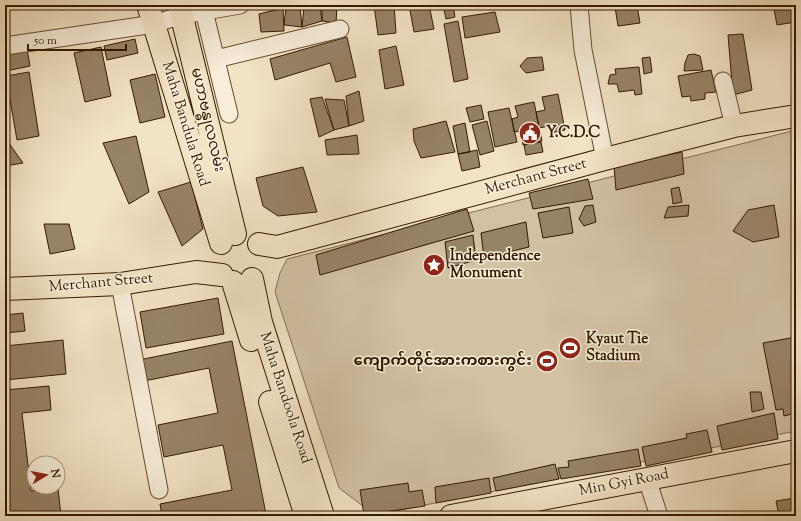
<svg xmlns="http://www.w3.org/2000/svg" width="801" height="521" viewBox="0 0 801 521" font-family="'Sorts Mill Goudy','Noto Sans Myanmar',serif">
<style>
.green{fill:#d2c1a3;stroke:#836e52}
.building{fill:#978366;stroke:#341b00}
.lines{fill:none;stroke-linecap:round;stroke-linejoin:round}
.minor-casing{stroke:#644d31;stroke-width:19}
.major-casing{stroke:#341b00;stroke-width:24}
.minor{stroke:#f7edd9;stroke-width:17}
.major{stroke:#f2e3c4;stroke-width:22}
.labels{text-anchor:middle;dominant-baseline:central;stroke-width:3;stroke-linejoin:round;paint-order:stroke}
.street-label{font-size:15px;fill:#341b00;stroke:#f7edd9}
.poi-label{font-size:15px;font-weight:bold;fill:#341b00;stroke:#f7edd9;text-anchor:start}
</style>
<rect width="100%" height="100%" fill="#f2e3c4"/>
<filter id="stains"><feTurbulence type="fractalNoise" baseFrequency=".005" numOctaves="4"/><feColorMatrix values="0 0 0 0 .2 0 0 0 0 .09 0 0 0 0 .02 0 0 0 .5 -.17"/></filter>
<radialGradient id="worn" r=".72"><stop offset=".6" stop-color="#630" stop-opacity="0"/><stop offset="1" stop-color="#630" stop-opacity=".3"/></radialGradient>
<path class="green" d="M796,130V431L375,515L339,488L275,292L280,273L287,259Z"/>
<path class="building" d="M61,5H79L62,10Z
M320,5L322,21L302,27L304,6Z
M337,5L336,23L322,21V6Z
M374,5H394L396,33L378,35Z
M409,5H429L434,29L414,32Z
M443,5H453L455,17L446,19Z
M498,5H542L543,7L499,9Z
M628,5H637L640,23L618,26L615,7Z
M300,7L302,27L284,25L286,8Z
M786,7V10L796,9V22L777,25L774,9Z
M283,8L284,31L261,32L259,14Z
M495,12L500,32L465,38L462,17Z
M458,21L468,79L454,82L444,24Z
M743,34L752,90L733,95L728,35Z
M347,37L356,77L336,82L330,63L275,80L270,59Z
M135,39L138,53L107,60L104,46Z
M396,46L404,85L385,89L379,50Z
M101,47L111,96L85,102L74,53Z
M27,49L30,66L6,71L5,53Z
M694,54L700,56L703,70L684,71L685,63L688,55Z
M542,57L544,70L526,73L520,66L527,58Z
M650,57L652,72L644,74L642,58Z
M639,67L642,94L635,95L634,90L619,92L617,84H608L610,75L616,74L615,69Z
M711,70L716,92L705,93V99L691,101L690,96L682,97L678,76Z
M29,72L39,136L17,140L6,76Z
M155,74L165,117L140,123L130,80Z
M359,91L364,121L349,126L346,96Z
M558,94L565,130L550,133L549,126L539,128L536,112L545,110L542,97Z
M322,97L334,130L319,137L310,99Z
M325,99L344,100L349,126L334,130Z
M534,102L542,141L523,145L521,131L514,132L512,119L518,117L515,106Z
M481,105L484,119L470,122L466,108Z
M509,108L517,142L495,147L488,112Z
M446,121L455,152L421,158L414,141L413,129Z
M487,121L494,151L480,155L472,125Z
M465,123L470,152L458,154L453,126Z
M357,135L359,154L327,155L325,140Z
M136,136L149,192L129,204L103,143Z
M6,139L23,163L5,166Z
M541,142L543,152L526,155L524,145Z
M477,150L480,167L462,171L458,154Z
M682,152L684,174L616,190L614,166Z
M303,167L317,212L278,216L263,206L256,178Z
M588,179L593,199L533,209L529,193Z
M191,182L203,229L182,246L158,192Z
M679,187L682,202L673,204L671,189Z
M593,205L596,222L584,226L579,219L585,206Z
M689,205L688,216L664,218L668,207Z
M774,205L779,237L753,242L733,231L748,210Z
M569,207L573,233L543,238L538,213Z
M467,209L474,231L320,275L316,255Z
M526,222L529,247L484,258L481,233Z
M44,224H69L75,249L50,254Z
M473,235L476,260L448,268L445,242Z
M218,298L224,334L146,348L140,312Z
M23,313L25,331L5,333V315Z
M796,337V413L784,416L783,409L776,410L763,343Z
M63,340L66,374L5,380V346Z
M232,341L266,514L257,516H162L160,504L232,490L223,445L164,457L158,425L218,413L209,368L139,382L134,361Z
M49,386L51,410L22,413L31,491L58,488L61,516H5V390Z
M750,392H761L764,409L752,412Z
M774,413L778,439L722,450L717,426Z
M707,430L712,452L646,466L642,447L687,438L686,434Z
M638,449L641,466L561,479L558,468L569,467L568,461Z
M555,464L559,479L496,491L493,478Z
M489,478L491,493L436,503L435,487Z
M408,483L409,492L422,490L425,506L364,515L360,490Z
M795,498L796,516H779L776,501Z"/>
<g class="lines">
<g class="minor-casing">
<path id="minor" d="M579,5L583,50L605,159
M204,11L229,114
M5,46L154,24L182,15L240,5
M216,59L340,29
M723,81L734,126
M120,284L159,490
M647,479L659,516"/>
</g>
<g class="major-casing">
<path id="major" d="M148,5L221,243
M179,5L235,234
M259,244L277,247L605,159L734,126L796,116
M252,279L261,322L323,516
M233,282L251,340
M5,289L120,284L196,272L222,275
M270,402L306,516
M451,516L796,451"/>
</g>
<use href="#minor" class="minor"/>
<use href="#major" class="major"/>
</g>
<defs>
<g id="civic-disc" transform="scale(1.15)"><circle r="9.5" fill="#8f2418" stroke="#f7edd9"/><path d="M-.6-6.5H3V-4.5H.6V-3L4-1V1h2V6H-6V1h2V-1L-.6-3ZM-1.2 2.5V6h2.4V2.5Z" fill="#fff"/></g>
<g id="sight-disc" transform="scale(1.15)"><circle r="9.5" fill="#8f2418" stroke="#f7edd9"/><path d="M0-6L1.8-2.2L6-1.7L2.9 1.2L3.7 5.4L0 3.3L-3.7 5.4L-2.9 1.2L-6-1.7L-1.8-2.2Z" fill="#fff"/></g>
<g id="stadium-disc" transform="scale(1.15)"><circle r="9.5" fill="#8f2418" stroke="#f7edd9"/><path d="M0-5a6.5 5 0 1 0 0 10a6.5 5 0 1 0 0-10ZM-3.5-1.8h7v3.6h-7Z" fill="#fff"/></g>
</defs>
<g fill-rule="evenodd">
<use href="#civic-disc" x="530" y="133"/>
<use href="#sight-disc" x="434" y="265"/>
<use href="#stadium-disc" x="570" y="348"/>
<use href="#stadium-disc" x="547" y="361"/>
</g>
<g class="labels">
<g class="street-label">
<text transform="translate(207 120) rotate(77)">မဟာဗန္ဓုလလမ်း</text>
<text transform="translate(185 124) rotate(73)">Maha Bandula Road</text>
<text transform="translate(536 177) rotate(-15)">Merchant Street</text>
<text transform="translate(101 283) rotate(-5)">Merchant Street</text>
<text transform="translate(285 398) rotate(72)">Maha Bandoola Road</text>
<text transform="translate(624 483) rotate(-11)">Min Gyi Road</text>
</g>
<g class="poi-label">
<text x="546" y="133">Y.C.D.C</text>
<text x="450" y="256">Independence<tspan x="450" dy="17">Monument</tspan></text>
<text x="586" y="339">Kyaut Tie<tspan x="586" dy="17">Stadium</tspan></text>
<text x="532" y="361" text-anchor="end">ကျောက်တိုင်အားကစားကွင်း</text>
</g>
</g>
<rect width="801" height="521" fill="none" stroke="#f2e3c4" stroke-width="20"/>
<rect x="6" y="6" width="789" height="509" fill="none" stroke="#341b00" stroke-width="2"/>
<rect x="10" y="10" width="781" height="501" fill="none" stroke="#341b00"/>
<g transform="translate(46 475) rotate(80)"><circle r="19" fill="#f7edd9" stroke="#a99982"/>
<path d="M0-3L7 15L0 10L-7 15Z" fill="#8f2418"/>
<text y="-6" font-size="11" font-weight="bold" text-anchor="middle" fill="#341b00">N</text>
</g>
<path d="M28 44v6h98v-6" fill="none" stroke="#341b00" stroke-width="2"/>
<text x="34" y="44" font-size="12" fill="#341b00" stroke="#f7edd9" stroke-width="3" paint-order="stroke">50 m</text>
<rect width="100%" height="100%" filter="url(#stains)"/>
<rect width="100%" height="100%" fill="url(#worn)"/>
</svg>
